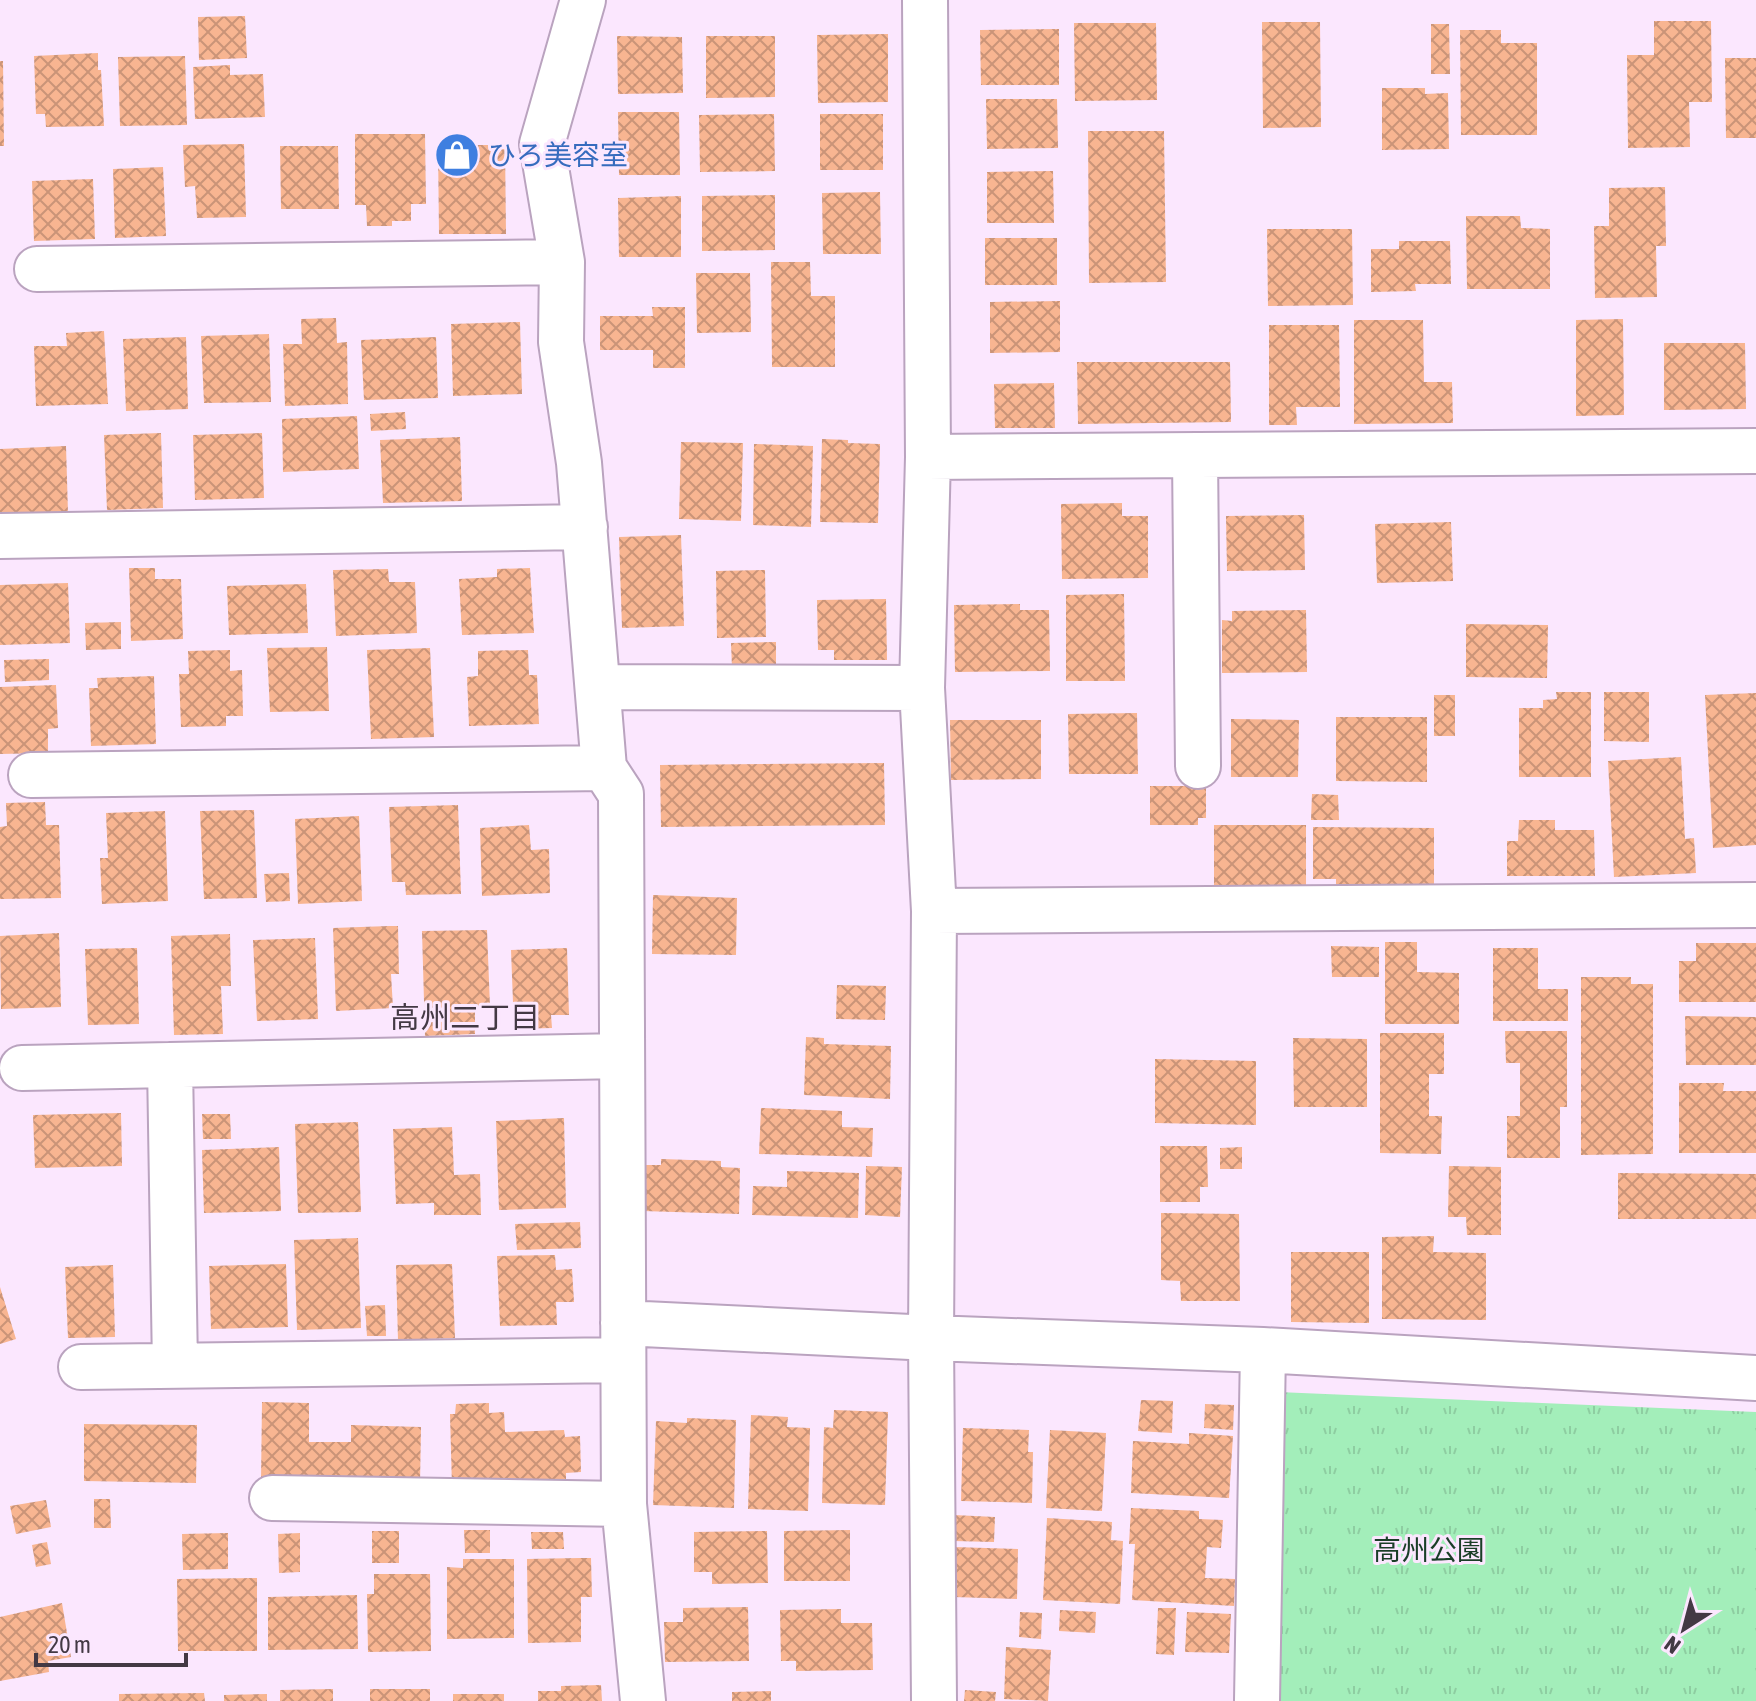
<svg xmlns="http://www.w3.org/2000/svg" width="1756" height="1701" viewBox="0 0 1756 1701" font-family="'Asap Condensed','Noto Sans JP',sans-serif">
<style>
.grass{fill:url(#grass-tufts)}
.building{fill:url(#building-cross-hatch)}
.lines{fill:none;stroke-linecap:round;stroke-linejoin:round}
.minor-casing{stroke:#baa3bf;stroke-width:48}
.minor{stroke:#fff;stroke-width:44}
.labels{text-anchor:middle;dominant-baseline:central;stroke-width:6;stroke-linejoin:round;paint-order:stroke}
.shop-label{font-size:28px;fill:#366cbe;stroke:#fbe7fe;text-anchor:start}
.park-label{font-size:28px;fill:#1a3e27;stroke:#fbe7fe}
.neighbourhood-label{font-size:30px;fill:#433944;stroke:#fbe7fe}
</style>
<defs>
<pattern id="grass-tufts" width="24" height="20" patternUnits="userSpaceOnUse" patternTransform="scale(2)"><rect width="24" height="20" fill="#a3eeba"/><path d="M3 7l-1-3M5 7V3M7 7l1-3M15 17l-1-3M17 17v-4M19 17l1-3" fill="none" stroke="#8ecda1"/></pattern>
<pattern id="building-cross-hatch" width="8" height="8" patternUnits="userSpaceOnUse" patternTransform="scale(2)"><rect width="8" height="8" fill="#f8b591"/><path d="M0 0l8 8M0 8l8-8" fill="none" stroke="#ca9478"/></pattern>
</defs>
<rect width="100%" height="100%" fill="#fbe7fe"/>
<path class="grass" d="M1278,1392L1756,1412V1701H1275Z"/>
<path class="building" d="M245,16L247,58L199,60L198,17Z
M1654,21H1711L1712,102H1689L1690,147L1628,148L1627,55H1654Z
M1262,22H1320L1321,127L1263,128Z
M1074,23H1156L1157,100L1075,101Z
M1431,24H1449L1450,74H1431Z
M1059,29V85H981L980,30Z
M1460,30H1501V43H1537V135H1461Z
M888,34V102L818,103L817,35Z
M617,36L682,37L683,93L618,94Z
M706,36H775V97L706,98Z
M98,53V70H101L104,126L46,127L45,114H36L34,56Z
M185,56L187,125L120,126L118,57Z
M1725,58H1756V138H1726Z
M0,61H3L4,146H0Z
M230,65V75L263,74L265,117L195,119L193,67Z
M1382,88H1425V94L1448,93L1449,149L1382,150Z
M986,99H1057L1058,148L987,149Z
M618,112H679L680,175H619Z
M774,114L775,171L700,172L699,115Z
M820,114H883V170H820Z
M1088,131H1164L1166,282L1089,283Z
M355,134H425L426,204H411V221H392V226H367L366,205H355Z
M244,144L246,217L197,218L195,186L185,187L183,145Z
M438,145H505L506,234H439Z
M280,146H338L339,209H281Z
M163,167L166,236L115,238L113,169Z
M1053,171L1054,223H987V172Z
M93,179L95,239L34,241L32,181Z
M1665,187L1666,246H1656L1657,297L1595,298L1594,226H1609V188Z
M880,192L881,254H823L822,193Z
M775,195V250L702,251V196Z
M681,196V257H619L618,198Z
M1466,216H1520L1521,228L1550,229V289H1467Z
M1267,229H1352L1353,305L1268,306Z
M985,238H1057V285H985Z
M1399,241H1450L1451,284H1415L1416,291L1371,292V249H1399Z
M771,262H810L811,296H835V367H772Z
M696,273H750L751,332L697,333Z
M1060,301V352L990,353V302Z
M652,307H685V368H653V350H600V316H653Z
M336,318L337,343L347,342L348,404L285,406L283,344H302L301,319Z
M1623,319L1624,415L1576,416V320Z
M1354,320H1423L1424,382H1452L1453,423L1354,424Z
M520,322L522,394L453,396L451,324Z
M1269,325H1339L1340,407H1296L1297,425H1269Z
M104,331L108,404L36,406L34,346H67L66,333Z
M269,334L271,402L204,403L201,336Z
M186,337L188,409L126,411L123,339Z
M436,337L438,398L364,400L361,340Z
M1664,343H1745L1746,409L1664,410Z
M1077,362H1230L1231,422L1078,424Z
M1054,383L1055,428H995L994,384Z
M405,412L406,429L371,431L370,414Z
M357,416L359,469L283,472L282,419Z
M161,433L163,508L107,510L104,435Z
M262,433L264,498L195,500L193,435Z
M460,437L462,501L383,503L380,440Z
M822,439L848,440V443L880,444L878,523L820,522Z
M681,442L743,443L741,521L679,519Z
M754,444L813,446L811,527L753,525Z
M66,446L68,513L0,515V449Z
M1122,503V516H1148V578L1062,579L1061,504Z
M1304,515L1305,570L1227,571L1226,516Z
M1451,522L1453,581L1377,583L1375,524Z
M681,535L684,626L622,628L619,537Z
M129,568H155V579H181L183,639L131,641Z
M530,568L534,633L462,635L459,579L497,577V569Z
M388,569L389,582H415L417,633L336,636L333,570Z
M765,570L766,637L717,638L716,571Z
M68,583L70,643L0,645V585Z
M306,584L308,633L229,635L227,586Z
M1124,594L1125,681H1066V595Z
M886,599L887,660H834V650H818L817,600Z
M1020,604V610H1049L1050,671L955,672L954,605Z
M1306,610L1307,672L1222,673V620L1232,621V611Z
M121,622V649L86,650L85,623Z
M1466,624L1548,625L1547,678L1466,677Z
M776,642V667L732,668L731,643Z
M327,647L329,711L270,712L267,648Z
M430,648L434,737L371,739L367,650Z
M230,650V671L242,670L243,716H226V726L181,727L179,674H189L188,651Z
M528,650L529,675H537L539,724L469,726L467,677L478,676V651Z
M49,659V680L5,682L4,660Z
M154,676L156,744L91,746L89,688H98L97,678Z
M56,685L58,728L48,729V753L0,754V687Z
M1556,692H1591V777H1519V708H1543V700L1557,699Z
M1604,692H1649V742L1604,741Z
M1756,693V845L1713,848L1705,695Z
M1434,695H1455V736H1434Z
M1137,713L1138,774H1069L1068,714Z
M1336,717H1427V782L1336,781Z
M1231,719L1299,720L1298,777H1231Z
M950,720H1041V779L951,780Z
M1681,757L1685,839L1694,838L1696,873L1614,877L1608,761Z
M884,763L885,825L661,827L660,765Z
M1150,786H1206V818H1198V825H1150Z
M1312,794L1338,795L1339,820H1311Z
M45,802L46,825H59L61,898L0,899V827L7,826L6,803Z
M458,805L461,894L406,895L405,882H392L389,807Z
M254,810L257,898L204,899L200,811Z
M165,811L168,901L102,904L100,858H108L106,813Z
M359,816L362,901L298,904L295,819Z
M1519,820H1555V830H1594L1595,876H1507V841H1518Z
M529,825L531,850L549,849L550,893L482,896L480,828Z
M1214,825H1306V886H1214Z
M1313,827L1434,828V886H1336V879H1313Z
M289,873L290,901L266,902L264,874Z
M653,895L737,898L736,955L652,954Z
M389,926H398L399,974H391L393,1008L336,1011L333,928Z
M487,930L490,1007L475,1008V1034L425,1036L422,931Z
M59,933L61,1007L1,1009L0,936Z
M230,934L231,986H221L223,1034L174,1035L171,936Z
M315,938L318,1019L257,1021L253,940Z
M1385,942H1417V972L1459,973V1024H1385Z
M1696,943H1756V1002H1679V961H1696Z
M1331,946L1379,947V977H1332Z
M137,948L139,1024L88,1025L85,949Z
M567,948L569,1015H551L552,1028L514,1029L511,950Z
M1493,948H1538V989H1568V1021H1493Z
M1581,977H1631V984H1653V1154L1581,1155Z
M837,985L886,986L885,1020L836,1019Z
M1685,1016L1756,1017V1065H1686Z
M1505,1031H1567V1107H1560V1158H1507V1116H1520V1063H1506Z
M1380,1033H1444V1074H1429V1116H1442L1441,1154L1380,1153Z
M806,1037L824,1038V1044L891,1046L890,1099L804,1095Z
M1293,1038L1367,1039V1107H1294Z
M1155,1059L1256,1061V1125L1155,1123Z
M1679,1083H1724L1723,1091H1756V1153H1679Z
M761,1108L842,1111V1127L873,1128L872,1157L759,1154Z
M121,1113L122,1166L35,1168L33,1115Z
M202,1114H230L231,1139H203Z
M564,1118L566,1208L499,1210L496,1121Z
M358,1122L361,1212L298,1213L295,1124Z
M452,1127L454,1175L480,1174L481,1215H434V1203L396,1204L393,1129Z
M1160,1146H1207L1208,1187H1200V1202H1160Z
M279,1147L281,1211L204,1213L202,1150Z
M1242,1147V1169H1220V1148Z
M661,1159L721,1161V1167L740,1168L739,1214L642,1211L644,1165H661Z
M866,1166L902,1167L900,1217L865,1215Z
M1449,1166L1501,1167V1235H1467L1466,1217H1448Z
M787,1171L859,1173L858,1218L752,1215L753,1186L787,1187Z
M1618,1173L1756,1174V1219H1618Z
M1161,1213L1239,1214L1240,1301H1181L1180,1281L1161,1280Z
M580,1222L581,1248L517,1250L515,1224Z
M1434,1236L1433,1252L1486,1253V1320L1382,1319V1237Z
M358,1238L361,1328L297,1330L294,1240Z
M1291,1252H1369V1323L1291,1322Z
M555,1255L556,1270L572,1269L574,1302H556L557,1325L500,1326L497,1256Z
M286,1264L288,1327L211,1329L209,1266Z
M452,1264L455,1338L398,1340L396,1265Z
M113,1265L115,1337L68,1338L65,1267Z
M0,1287L16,1339L0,1344Z
M385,1305L386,1336H367L365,1306Z
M1141,1400L1173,1401L1172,1433L1138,1431Z
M262,1402L309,1403V1442H351V1425L421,1427L420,1484L261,1482Z
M489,1403V1413L504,1412L505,1432L564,1430L565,1437L580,1436L581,1472L566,1473V1483L452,1487L450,1414H455L456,1404Z
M1205,1404L1234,1405L1233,1430L1204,1428Z
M834,1410L888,1412L885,1505L822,1503L824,1427L833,1428Z
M751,1415L788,1417L787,1427L810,1428L808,1511L748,1509Z
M687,1418L736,1420L734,1508L653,1505L656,1421L687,1423Z
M84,1424L197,1425L196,1483L84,1481Z
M963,1428L1029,1430L1028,1452H1033L1032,1503L961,1501Z
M1050,1430L1106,1433L1102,1511L1046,1508Z
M1189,1433L1233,1436L1229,1498L1131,1493L1133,1441L1189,1444Z
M94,1499H110L111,1528H94Z
M46,1500L51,1527L16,1534L10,1506Z
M1131,1508L1199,1511V1519L1223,1520L1221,1548L1207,1547L1205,1578L1235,1579L1234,1606L1132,1600L1135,1544H1129Z
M954,1515L995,1517L994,1542L953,1541Z
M1047,1518L1112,1522L1111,1540L1123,1541L1120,1604L1043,1600Z
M464,1530H490V1553H465Z
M850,1530V1581H784V1531Z
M372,1531H399V1563H372Z
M767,1531L768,1583L712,1584V1572H694V1532Z
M531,1532H563L564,1549H532Z
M228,1533V1569L183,1570L182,1534Z
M300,1533V1572L279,1573L278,1534Z
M47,1542L51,1564L36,1567L32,1545Z
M954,1547L1018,1549L1017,1599L953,1597Z
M580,1558H591L592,1597H581V1642L528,1643L527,1559Z
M463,1559H514V1638L447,1639V1567L463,1568Z
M374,1574H430L431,1651L368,1652L367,1594H374Z
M257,1578V1651H178L177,1579Z
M357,1595L358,1649L268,1650V1597Z
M62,1603L71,1657L48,1661L49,1672L0,1681V1617Z
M748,1607L749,1661L665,1662L664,1622H683V1608Z
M1158,1608H1176L1174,1655L1156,1654Z
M841,1609V1623H872L873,1670L796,1671V1661H781L780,1610Z
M1060,1610L1096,1612L1095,1633L1059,1631Z
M1020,1612L1042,1613L1041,1639L1019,1637Z
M1187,1612L1231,1614L1229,1653L1185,1652Z
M1006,1647L1051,1650L1048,1701L1004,1699Z
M601,1685L602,1701H538V1691H561V1686Z
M333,1689V1701H280V1690Z
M370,1689H430V1701H370Z
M965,1690L996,1692L995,1701H964Z
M771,1691V1701H732V1692Z
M204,1693L205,1701H119V1694Z
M267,1694V1701H224V1695Z
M453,1694H504V1701H453Z"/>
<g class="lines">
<g class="minor-casing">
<path id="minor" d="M583,0L542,144L562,262L561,342L579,463L604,768L621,794L624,1504L643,1701
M925,0L928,457L922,688L934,911L931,1338L934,1701
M37,269L562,262
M1195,455L1198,766
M928,457L1756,451
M0,536L585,527
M598,687L922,688
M31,775L604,768
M934,911L1756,905
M170,1065L175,1366
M22,1068L622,1056
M623,1323L931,1338L1263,1350L1756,1378
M81,1367L623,1360
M272,1498L624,1504
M1257,1701L1263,1350"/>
</g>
<use href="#minor" class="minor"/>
</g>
<defs>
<g id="shop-disc" transform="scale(2.3)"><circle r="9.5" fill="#3f7fe0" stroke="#fbe7fe"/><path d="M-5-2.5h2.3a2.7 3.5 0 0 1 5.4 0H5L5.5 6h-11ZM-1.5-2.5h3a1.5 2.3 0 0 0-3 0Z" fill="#fff"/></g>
</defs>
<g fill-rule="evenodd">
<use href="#shop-disc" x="457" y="155"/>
</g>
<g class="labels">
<g class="shop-label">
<text x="488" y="155">ひろ美容室</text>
</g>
<g class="park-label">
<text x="1429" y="1550">高州公園</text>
</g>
<g class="neighbourhood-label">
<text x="465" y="1017">高州二丁目</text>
</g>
</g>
<g transform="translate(1684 1629) rotate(216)" stroke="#fbe7fe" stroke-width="6" paint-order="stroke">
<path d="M0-6L14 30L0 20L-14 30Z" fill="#433944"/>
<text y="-12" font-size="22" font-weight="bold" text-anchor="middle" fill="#433944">N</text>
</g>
<path d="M36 1653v12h150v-12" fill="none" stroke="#433944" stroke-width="4"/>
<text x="48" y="1653" font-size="24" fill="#433944" stroke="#fbe7fe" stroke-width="6" paint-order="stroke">20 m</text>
</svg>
